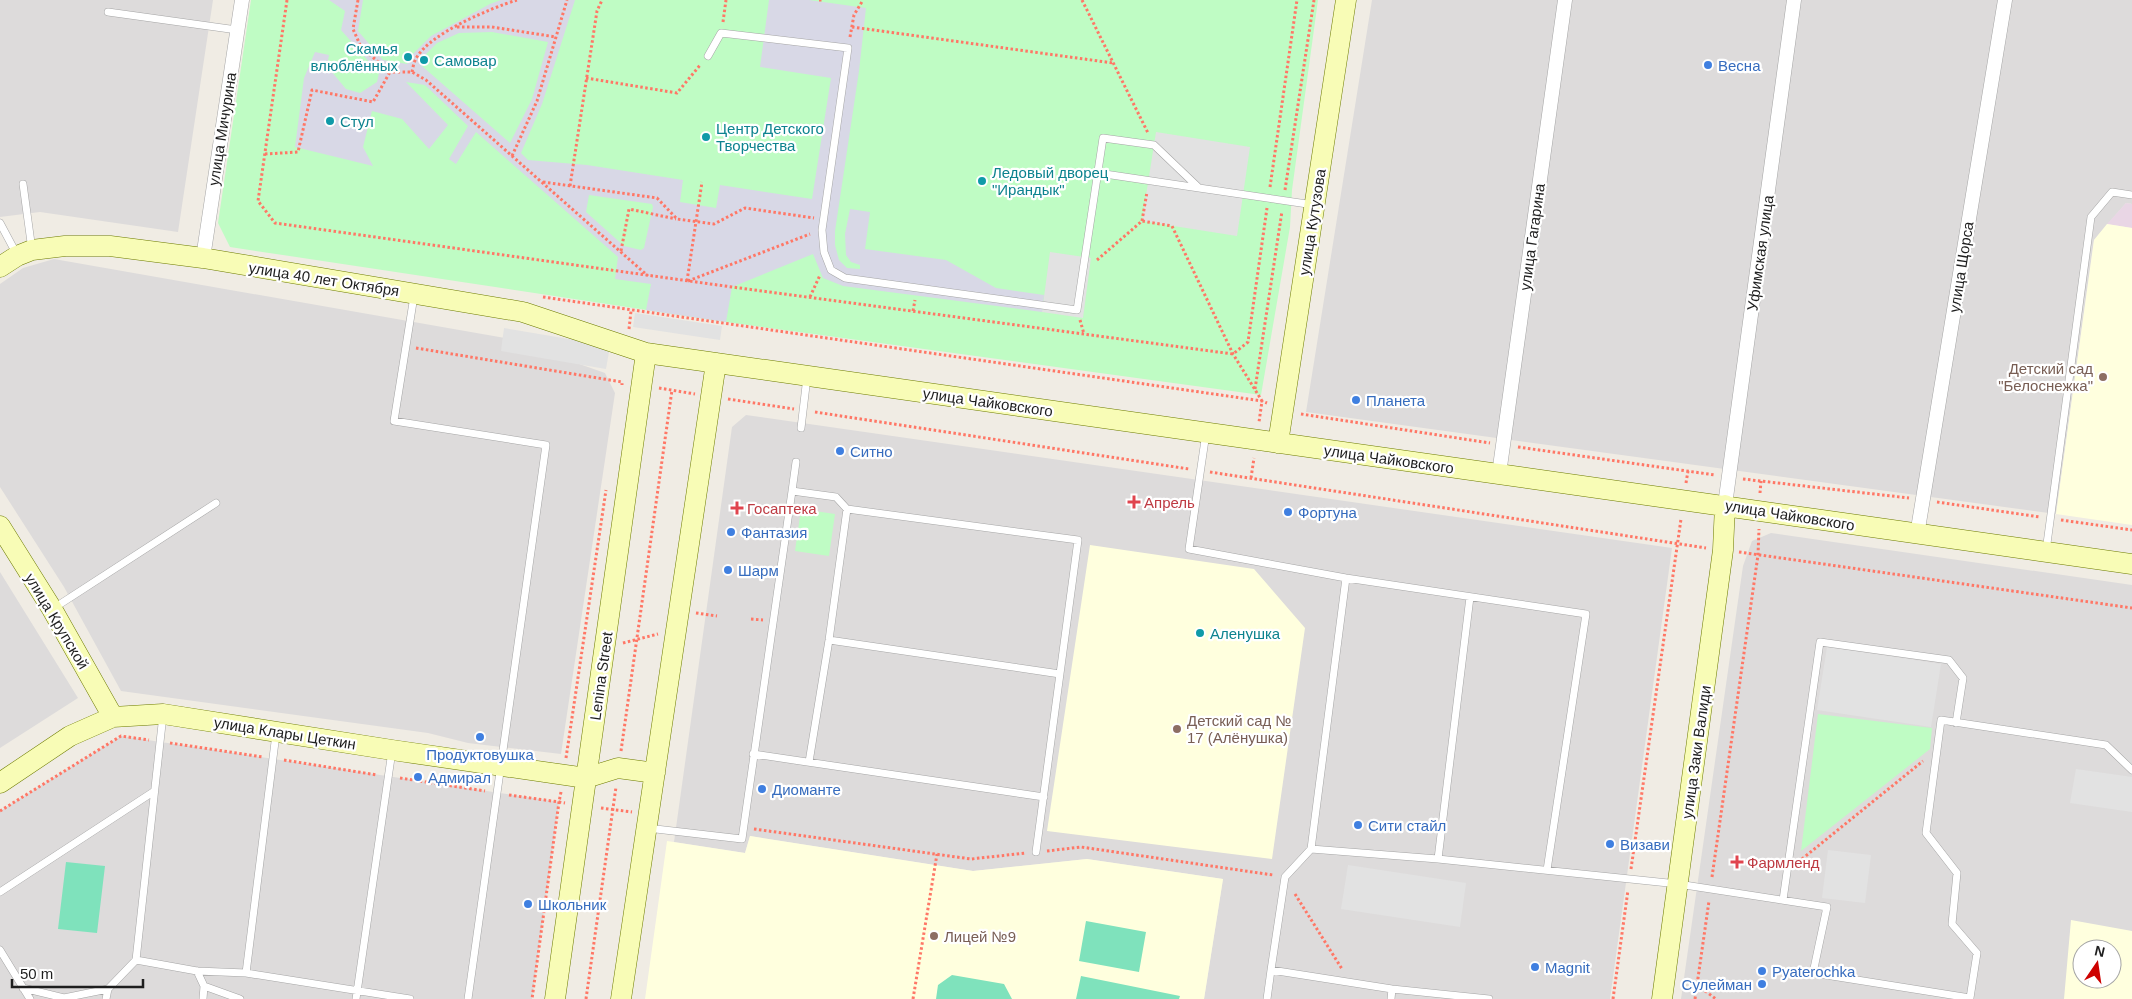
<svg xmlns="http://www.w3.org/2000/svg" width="2132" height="999" viewBox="0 0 2132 999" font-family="Helvetica,sans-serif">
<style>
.residential{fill:#dddbdb;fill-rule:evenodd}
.industrial{fill:#e9d6e5}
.education{fill:#ffffde;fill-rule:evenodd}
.park{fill:#bffcc4}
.pitch{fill:#7fe2bc}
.parking{fill:#e2e2e2}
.plaza{fill:#d8d8e6;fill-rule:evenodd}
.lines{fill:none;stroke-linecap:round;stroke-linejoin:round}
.lane-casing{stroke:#a5a5a5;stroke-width:8}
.street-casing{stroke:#a5a5a5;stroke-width:15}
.secondary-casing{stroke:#6d7b00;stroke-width:21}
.path{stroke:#f76;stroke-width:3;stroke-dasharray:2.5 2.5;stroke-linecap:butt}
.lane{stroke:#fff;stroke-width:7}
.street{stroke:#fff;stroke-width:14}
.secondary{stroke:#f8fcb6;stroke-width:20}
.culture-dot{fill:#0f9aa8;stroke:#fff;stroke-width:2}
.shop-dot{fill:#3f7fe0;stroke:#fff;stroke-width:2}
.education-dot{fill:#8d6e63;stroke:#fff;stroke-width:2}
.health-dot{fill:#e0444e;stroke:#fff;stroke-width:2}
.labels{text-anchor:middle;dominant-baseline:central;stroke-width:4.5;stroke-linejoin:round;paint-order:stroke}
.culture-label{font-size:15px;fill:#0d838f;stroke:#fff;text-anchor:start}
.shop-label{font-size:15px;fill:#366cbe;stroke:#fff;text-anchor:start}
.street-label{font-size:15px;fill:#1e1e1e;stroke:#fff}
.education-label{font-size:15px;fill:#785e54;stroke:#fff;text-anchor:start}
.health-label{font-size:15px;fill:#be3a42;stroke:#fff;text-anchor:start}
</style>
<rect width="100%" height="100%" fill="#f0ece4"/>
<path class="residential" d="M0,0H213L178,232L40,212L0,217Z
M1372,0H2132V204L2126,203L2094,240L2056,514L1306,412Z
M54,259L505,338L605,373L615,393L561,754L468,743L428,733L121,691L64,587L0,487V284L23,268Z
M746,415L1672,548L1610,999H1204L1223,879L1087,859L973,871L750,836L745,853L674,842L732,427Z
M1771,533L2132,585V999H1681L1743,566L1752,541ZM2082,949H2112V979H2082Z
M0,572L78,698L0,748Z
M121,736L559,802L532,999H0V811Z"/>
<path class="industrial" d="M2126,203L2132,204V228L2107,224Z"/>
<path class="education" d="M2107,224L2132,228V525L2056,514L2094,240Z
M1090,545L1254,569L1305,628L1272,859L1047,831Z
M750,836L973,871L1087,859L1223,879L1204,999H645L667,841L745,853Z
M2071,920L2132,931V999H2064ZM2082,949H2112V979H2082Z"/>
<path class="park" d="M251,0H1318L1292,190L1290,227L1261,395L726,322L230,247L218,223Z
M801,509L835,514L829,556L795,551Z
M1818,714L1932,728L1930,749L1801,851Z"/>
<path class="pitch" d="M66,862L105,866L97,933L58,929Z
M1086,921L1146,932L1139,972L1079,961Z
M952,975L1004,984L1012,999H936L938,985Z
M1081,976L1180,996L1179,999H1076Z"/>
<path class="parking" d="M1156,132L1250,147L1237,236L1142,221Z
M1050,252L1091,258L1083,318L1042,312Z
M635,313L722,326L720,340L633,327Z
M504,328L610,346L606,369L501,351Z
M1827,647L1941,664L1931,727L1817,710Z
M2076,769L2132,777V812L2070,803Z
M1828,850L1871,855L1865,903L1822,898Z
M1348,865L1466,883L1460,927L1341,909Z"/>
<path class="plaza" d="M329,0H363L358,31L383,60L407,64L412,55L431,36L490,4L501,0H575L542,104L521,153L528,160L587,165L683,180L680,202L716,208L720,185L812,199L831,78L760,67L769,0H809L866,8L859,71L835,231V245L839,260L847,268L860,269V265L851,262L846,255L845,234L850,209L870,212L865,249L946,260L996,288L1044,295L1042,312L843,286L823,278L813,254L732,287L726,322L646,310L651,284L615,279L618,257L476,132L456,164L449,159L468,126L425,85L406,82L448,125L429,149L402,119L372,111L363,147L373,166L295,147L304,78L315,52L329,55L327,66L346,89L360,93L377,82L379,73L341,30L345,11ZM492,32L548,42L532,99L510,143L422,66L421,59L437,43L459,33ZM589,195L652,204L653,207L644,248L641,250L624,246L586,212Z"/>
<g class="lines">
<g class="lane-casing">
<path id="lane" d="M108,12L237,30
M708,56L721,33L848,48L822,230L824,252L831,270L845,278L1077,310L1103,138L1154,145L1199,188L1314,205
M1098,173L1199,188
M23,184L32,250
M0,223L16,253
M414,296L394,421L546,445L468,999
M801,428L807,377
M1206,433L1189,549L1346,578L1586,614L1547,870
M792,491L796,462
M2046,551L2091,217L2112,192L2132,195
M54,608L216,503
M829,640L1060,674
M753,754L1044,797
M809,762L829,640L847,509
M647,828L742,839L792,491L836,497L847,509L1078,540L1036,852
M1311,849L1438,859L1678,884L1827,907L1813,973L1970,998L1977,953L1952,924L1957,873L1926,833L1941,720L2106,745L2132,770
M1438,859L1470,597
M0,892L153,792
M1783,900L1820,642L1949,660L1963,678L1956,723
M0,950L30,999
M136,960L197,971L246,973L410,999
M1271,970L1285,877L1311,849L1346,578
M197,971L204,986L240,999
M246,973L276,734
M23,988L64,998L108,989
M106,999L108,989L136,960L163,715
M203,999L204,986
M356,999L392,751
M1267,999L1271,970L1392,989L1489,999
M1391,999L1392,989"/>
</g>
<g class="street-casing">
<path id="street" d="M203,258L242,0
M1499,474L1565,0
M1725,505L1794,0
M1917,535L2005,0"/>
</g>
<g class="secondary-casing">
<path id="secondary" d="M0,267L17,256L32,250L65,246H110L203,258L523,312L646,353L2132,564
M1278,443L1346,0
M0,526L52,609L113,717
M0,783L70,736L113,717L163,714L392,750L586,778L618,768L655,773
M555,999L646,353
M621,999L716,363
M1662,999L1723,550L1725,505"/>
</g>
<path class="path" d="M287,0L258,201L275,223L732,287L1233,354L1248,342L1267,208
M358,0L353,29L361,47L390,72H412L426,80L648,276
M819,0H822
M1082,0L1148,133
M723,22L726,0
M457,27H492L556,37
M852,27L1113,63
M850,37L854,15L863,0
M412,72C413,67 414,61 417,57C431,33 491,8 517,0
M586,78L677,93L701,64
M265,154L298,152L312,90L373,102L390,72
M512,156L537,101L567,0
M543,182L657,198L677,219L714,224L745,208L814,218
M570,186L597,11L602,0
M1270,187L1297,0
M1285,190L1314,0
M1142,221L1147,192
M621,251L629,209L676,219
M1097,260L1142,221L1172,226L1233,354L1262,401L1259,422
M687,281L702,182
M688,281L810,234
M543,297L1262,401L1267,403
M810,297L820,275
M913,311L915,300
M1080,320L1084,334
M629,329L631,311
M416,348L622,382V385
M659,388L695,394
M1255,389L1282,211
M728,399L794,409
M815,412L1189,469
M1301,414L1490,443
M1518,447L1715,475
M1210,472L1706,548
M1251,478L1254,458
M1743,479L1909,498
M1686,483L1688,471
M1760,493L1761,481
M1937,502L2040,517
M2061,520L2132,530
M1739,552L2132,608
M696,613L717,616
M751,619L763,620
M623,643L658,634
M170,743L263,757
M621,751L672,390
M566,758L606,490
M284,760L377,775
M400,778L485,791
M561,792L559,802L565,803
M509,795L559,802L532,999
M601,808L632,812
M0,811L121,736L149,740
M754,829L971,859L1026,853
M1047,851L1081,847L1273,875
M1802,859L1923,761
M1631,869L1681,519
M1712,877L1758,555L1759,529
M1295,894L1342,969
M1697,985L1716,999
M586,999L616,787
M913,999L937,854
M1613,999L1628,890
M1695,999L1709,901"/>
<use href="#lane" class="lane"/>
<use href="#street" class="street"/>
<use href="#secondary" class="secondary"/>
</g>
<g class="culture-dot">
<circle cx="408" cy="57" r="5"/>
<circle cx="424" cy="60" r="5"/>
<circle cx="330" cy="121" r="5"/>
<circle cx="706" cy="137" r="5"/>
<circle cx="982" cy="181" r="5"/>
<circle cx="1200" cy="633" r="5"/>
</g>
<g class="shop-dot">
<circle cx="1708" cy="65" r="5"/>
<circle cx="1356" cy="400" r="5"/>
<circle cx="840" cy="451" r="5"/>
<circle cx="1288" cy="512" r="5"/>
<circle cx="731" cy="532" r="5"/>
<circle cx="728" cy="570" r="5"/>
<circle cx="480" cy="737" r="5"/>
<circle cx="418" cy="777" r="5"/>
<circle cx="762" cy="789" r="5"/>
<circle cx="1358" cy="825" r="5"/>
<circle cx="1610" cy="844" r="5"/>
<circle cx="528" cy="904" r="5"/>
<circle cx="1535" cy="967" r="5"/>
<circle cx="1762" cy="971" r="5"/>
<circle cx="1762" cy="984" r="5"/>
</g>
<g class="education-dot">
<circle cx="2103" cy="377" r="5"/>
<circle cx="1177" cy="729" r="5"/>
<circle cx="934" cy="936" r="5"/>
</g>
<g class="health-dot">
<path d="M1131.5 494.5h5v5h5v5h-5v5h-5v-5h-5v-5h5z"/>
<path d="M734.5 500.5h5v5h5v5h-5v5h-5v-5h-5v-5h5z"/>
<path d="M1734.5 854.5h5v5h5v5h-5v5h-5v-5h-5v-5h5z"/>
</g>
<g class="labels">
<g class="culture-label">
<text x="398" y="48" text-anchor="end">Скамья<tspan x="398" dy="17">влюблённых</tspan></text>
<text x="434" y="60">Самовар</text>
<text x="340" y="121">Стул</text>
<text x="716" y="128">Центр Детского<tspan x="716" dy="17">Творчества</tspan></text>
<text x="992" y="172">Ледовый дворец<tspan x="992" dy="17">"Ирандык"</tspan></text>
<text x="1210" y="633">Аленушка</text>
</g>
<g class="shop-label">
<text x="1718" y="65">Весна</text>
<text x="1366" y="400">Планета</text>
<text x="850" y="451">Ситно</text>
<text x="1298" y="512">Фортуна</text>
<text x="741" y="532">Фантазия</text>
<text x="738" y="570">Шарм</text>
<text x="480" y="754" text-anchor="middle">Продуктовушка</text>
<text x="428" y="777">Адмирал</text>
<text x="772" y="789">Диоманте</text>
<text x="1368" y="825">Сити стайл</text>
<text x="1620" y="844">Визави</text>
<text x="538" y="904">Школьник</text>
<text x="1545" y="967">Magnit</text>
<text x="1772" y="971">Pyaterochka</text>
<text x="1752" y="984" text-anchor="end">Сулейман</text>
</g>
<g class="street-label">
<text transform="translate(222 129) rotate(-81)">улица Мичурина</text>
<text transform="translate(1312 222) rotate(-81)">улица Кутузова</text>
<text transform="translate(1532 237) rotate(-82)">улица Гагарина</text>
<text transform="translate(1760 253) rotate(-82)">Уфимская улица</text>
<text transform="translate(1961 267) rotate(-81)">улица Щорса</text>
<text transform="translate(324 279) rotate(9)">улица 40 лет Октября</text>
<text transform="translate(988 402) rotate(8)">улица Чайковского</text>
<text transform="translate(1389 459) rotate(8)">улица Чайковского</text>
<text transform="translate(1790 515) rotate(9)">улица Чайковского</text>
<text transform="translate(57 621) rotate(59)">улица Крупской</text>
<text transform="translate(601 676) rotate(-82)">Lenina Street</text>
<text transform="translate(285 733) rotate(9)">улица Клары Цеткин</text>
<text transform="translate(1696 752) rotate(-82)">улица Заки Валиди</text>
</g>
<g class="education-label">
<text x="2093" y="368" text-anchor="end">Детский сад<tspan x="2093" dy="17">"Белоснежка"</tspan></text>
<text x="1187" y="720">Детский сад №<tspan x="1187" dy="17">17 (Алёнушка)</tspan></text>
<text x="944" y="936">Лицей №9</text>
</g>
<g class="health-label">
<text x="1144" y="502">Апрель</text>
<text x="747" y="508">Госаптека</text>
<text x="1747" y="862">Фармленд</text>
</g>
</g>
<g transform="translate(2097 964) rotate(13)"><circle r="24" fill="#ffffff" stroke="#a5a5a5"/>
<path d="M0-4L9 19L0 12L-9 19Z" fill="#cd0100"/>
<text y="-8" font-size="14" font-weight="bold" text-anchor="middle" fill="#1e1e1e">N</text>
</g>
<path d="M12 979v8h131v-8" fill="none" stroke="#1e1e1e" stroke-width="2.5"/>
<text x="20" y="979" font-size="15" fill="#1e1e1e" stroke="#ffffff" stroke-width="4" paint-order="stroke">50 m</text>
</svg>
